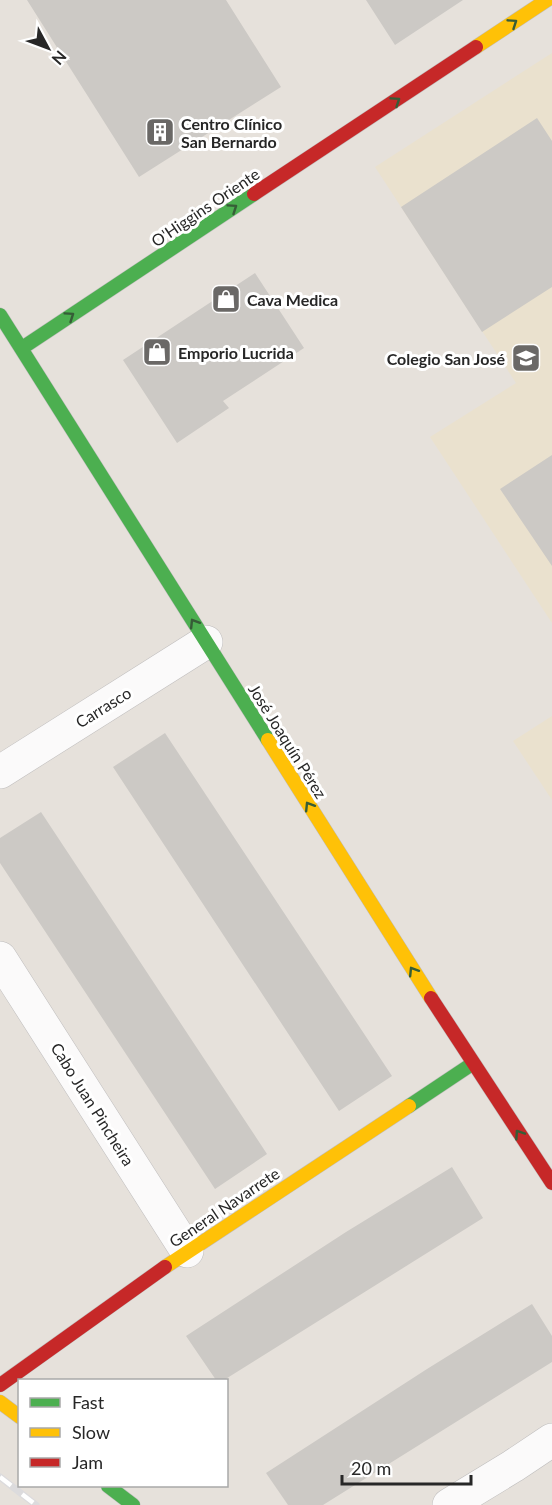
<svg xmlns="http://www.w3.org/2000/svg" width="552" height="1505" viewBox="0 0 552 1505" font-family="Lato,sans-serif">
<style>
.education{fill:#eae1ce}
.building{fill:#ccc9c5}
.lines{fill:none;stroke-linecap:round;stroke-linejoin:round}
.street-casing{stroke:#bfbdbd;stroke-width:34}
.fast-casing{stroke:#bfbdbd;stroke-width:15}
.slow-casing{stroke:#bfbdbd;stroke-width:15}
.jam-casing{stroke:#bfbdbd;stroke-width:15}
.street{stroke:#fbfafa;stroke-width:33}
.fast{stroke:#4caf50;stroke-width:14}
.slow{stroke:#ffc107;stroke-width:14}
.jam{stroke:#c62828;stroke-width:14}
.rail-casing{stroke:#dcdbdd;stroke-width:7}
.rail{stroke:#fff;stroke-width:4.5;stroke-dasharray:14;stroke-linecap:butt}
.oneway{stroke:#365d37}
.labels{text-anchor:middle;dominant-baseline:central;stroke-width:6;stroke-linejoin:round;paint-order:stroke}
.poi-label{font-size:16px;font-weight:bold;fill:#272727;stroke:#fff;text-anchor:start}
.street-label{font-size:16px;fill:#272727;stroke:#fff}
</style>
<rect width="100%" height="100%" fill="#e6e1db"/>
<path class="education" d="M552,53V623L430,437L516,383L375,167Z
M552,716V800L513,741Z"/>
<path class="building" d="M27,0H226L281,87L139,177Z
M366,0H463L395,45Z
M537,118L552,141V287L482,332L401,207Z
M255,273L304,348L223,401L229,408L177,443L123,360Z
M552,455V566L500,489Z
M165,733L392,1076L339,1111L113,767Z
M41,812L267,1154L215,1189L0,863V838Z
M452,1167L483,1218L224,1380H216L186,1336L346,1232Z
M532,1304L552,1336V1362L323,1505H288L266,1473L427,1369Z"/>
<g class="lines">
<g class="street-casing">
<path id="street" d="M0,772L206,642
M0,958L187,1251
M449,1505L513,1466L552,1440"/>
</g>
<g class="fast-casing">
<path id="fast" d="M0,315L268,740
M22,348L254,194
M409,1106L472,1064
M108,1486L133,1505"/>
</g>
<g class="slow-casing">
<path id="slow" d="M476,47L547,0
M268,740L431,998
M165,1267L409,1106
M0,1402L20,1417"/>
</g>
<g class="jam-casing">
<path id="jam" d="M254,194L476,47
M431,998L552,1183
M0,1385L165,1267"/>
</g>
<use href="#street" class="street"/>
<use href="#fast" class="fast"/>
<use href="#slow" class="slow"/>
<use href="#jam" class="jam"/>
<g class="rail-casing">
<path id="rail" d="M0,1477L36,1505"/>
</g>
<use href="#rail" class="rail"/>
</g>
<defs><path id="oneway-chevron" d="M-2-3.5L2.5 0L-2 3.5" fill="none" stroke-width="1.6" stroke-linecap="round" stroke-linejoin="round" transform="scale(1.5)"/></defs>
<g class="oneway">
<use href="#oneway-chevron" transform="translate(513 23) rotate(-34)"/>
<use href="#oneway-chevron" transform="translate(396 101) rotate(-34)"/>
<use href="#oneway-chevron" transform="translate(233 208) rotate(-34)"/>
<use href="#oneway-chevron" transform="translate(70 316) rotate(-34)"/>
<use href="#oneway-chevron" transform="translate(194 623) rotate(-122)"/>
<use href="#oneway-chevron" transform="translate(309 806) rotate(-122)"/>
<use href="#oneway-chevron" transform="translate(413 971) rotate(-122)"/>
<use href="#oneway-chevron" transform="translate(519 1134) rotate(-124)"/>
</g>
<defs>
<g id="building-square" transform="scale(1.5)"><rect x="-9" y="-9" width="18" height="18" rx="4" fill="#6a6866" stroke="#fff"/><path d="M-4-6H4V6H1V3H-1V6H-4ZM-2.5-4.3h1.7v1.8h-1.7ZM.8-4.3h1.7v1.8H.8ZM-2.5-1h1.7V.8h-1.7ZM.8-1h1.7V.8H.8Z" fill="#fff"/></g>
<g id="shop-square" transform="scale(1.5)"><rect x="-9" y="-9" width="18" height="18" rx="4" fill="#6a6866" stroke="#fff"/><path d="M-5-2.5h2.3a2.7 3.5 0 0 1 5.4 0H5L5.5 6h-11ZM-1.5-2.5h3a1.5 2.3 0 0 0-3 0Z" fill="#fff"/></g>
<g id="school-square" transform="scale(1.5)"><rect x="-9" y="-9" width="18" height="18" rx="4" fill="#6a6866" stroke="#fff"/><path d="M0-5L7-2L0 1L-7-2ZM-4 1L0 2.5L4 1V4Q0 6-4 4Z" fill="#fff"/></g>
</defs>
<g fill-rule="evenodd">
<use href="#building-square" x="160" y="132"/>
<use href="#shop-square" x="226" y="299"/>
<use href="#shop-square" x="157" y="352"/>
<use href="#school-square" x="526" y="358"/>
</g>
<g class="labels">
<g class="poi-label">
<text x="181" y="123">Centro Clínico<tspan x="181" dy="18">San Bernardo</tspan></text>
<text x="247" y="299">Cava Medica</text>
<text x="178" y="352">Emporio Lucrida</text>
<text x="505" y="358" text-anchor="end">Colegio San José</text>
</g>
<g class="street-label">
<text transform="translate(205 207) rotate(-34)">O'Higgins Oriente</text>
<text transform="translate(103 707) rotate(-32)">Carrasco</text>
<text transform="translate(288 741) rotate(58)">José Joaquín Pérez</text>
<text transform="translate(93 1104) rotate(58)">Cabo Juan Pincheira</text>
<text transform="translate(224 1207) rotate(-34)">General Navarrete</text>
</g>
</g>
<rect x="18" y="1379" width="210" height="108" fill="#ffffff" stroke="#a9a9a9" stroke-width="1.5"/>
<rect x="30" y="1398" width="30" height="9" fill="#4caf50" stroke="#a9a9a9" stroke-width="1.5"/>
<text x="72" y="1409" font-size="18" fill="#272727">Fast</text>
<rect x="30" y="1428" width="30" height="9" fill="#ffc107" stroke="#a9a9a9" stroke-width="1.5"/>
<text x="72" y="1439" font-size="18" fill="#272727">Slow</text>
<rect x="30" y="1458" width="30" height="9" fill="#c62828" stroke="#a9a9a9" stroke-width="1.5"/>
<text x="72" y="1469" font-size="18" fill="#272727">Jam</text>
<g transform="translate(48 48) rotate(131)" stroke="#ffffff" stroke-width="4.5" paint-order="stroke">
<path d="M0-4.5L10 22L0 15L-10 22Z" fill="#272727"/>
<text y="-9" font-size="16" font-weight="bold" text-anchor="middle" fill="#272727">N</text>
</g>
<path d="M342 1475v9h129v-9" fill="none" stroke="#272727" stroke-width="3"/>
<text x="351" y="1475" font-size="18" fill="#272727" stroke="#ffffff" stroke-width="4.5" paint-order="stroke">20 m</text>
</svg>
